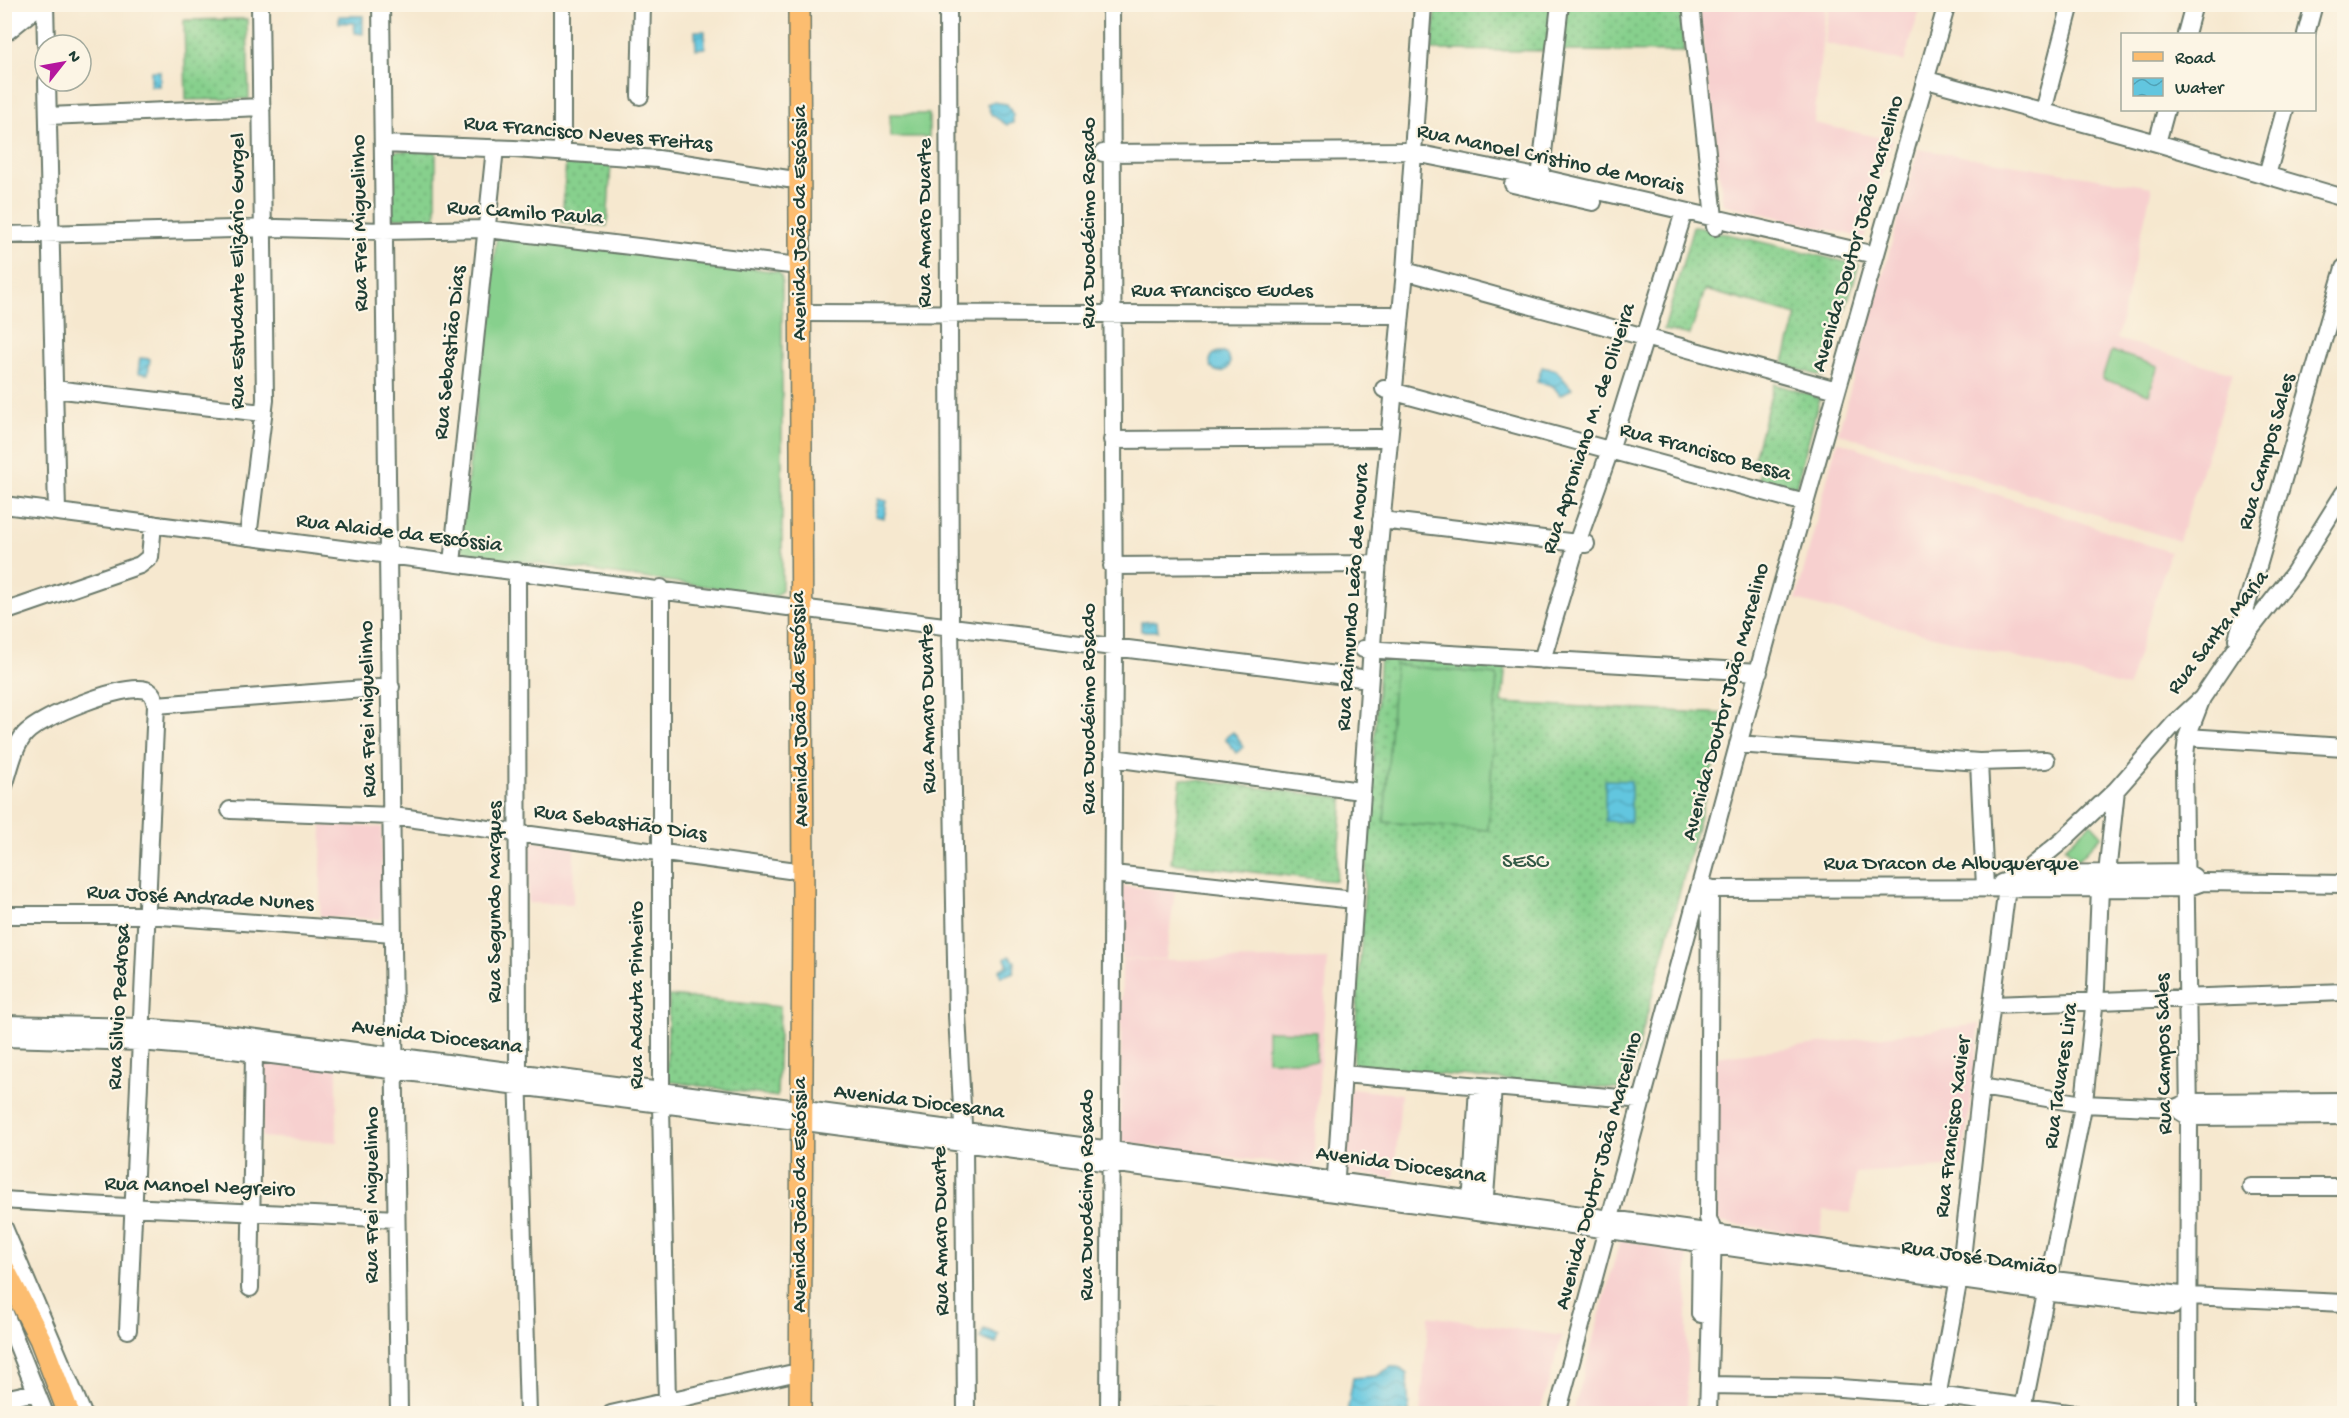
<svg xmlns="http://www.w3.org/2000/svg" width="2349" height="1418" viewBox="0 0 2349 1418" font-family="'Gochi Hand',sans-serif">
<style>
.built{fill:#f7d0cf}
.grass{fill:url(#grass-dots);stroke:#538660;stroke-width:1.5}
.pitch{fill:#87d08d;stroke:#538660;stroke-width:1.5}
.water{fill:url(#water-waves);stroke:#40828a;stroke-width:1.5}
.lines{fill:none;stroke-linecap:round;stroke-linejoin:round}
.minor-casing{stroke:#6a796a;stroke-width:20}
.major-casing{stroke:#6a796a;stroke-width:24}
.minor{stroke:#fff;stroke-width:16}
.major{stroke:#fcbd6f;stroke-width:21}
.labels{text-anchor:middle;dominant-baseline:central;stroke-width:4.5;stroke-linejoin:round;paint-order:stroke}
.street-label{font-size:22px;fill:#1f3d34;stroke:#fcf5e5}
.park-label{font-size:22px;fill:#345a46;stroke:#fcf5e5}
</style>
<defs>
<pattern id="grass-dots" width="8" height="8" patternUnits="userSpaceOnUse" patternTransform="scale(1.5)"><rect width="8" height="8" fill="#87d08d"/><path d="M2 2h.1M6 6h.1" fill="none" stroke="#6eaa74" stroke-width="1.8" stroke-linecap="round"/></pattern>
<pattern id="water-waves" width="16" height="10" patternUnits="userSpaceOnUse" patternTransform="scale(1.5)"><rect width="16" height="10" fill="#62c6df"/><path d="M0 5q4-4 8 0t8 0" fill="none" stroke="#50a2b6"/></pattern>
</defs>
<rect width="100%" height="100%" fill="#fcf5e5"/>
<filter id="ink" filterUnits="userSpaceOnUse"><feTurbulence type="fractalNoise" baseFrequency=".0167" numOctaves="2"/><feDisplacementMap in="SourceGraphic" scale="12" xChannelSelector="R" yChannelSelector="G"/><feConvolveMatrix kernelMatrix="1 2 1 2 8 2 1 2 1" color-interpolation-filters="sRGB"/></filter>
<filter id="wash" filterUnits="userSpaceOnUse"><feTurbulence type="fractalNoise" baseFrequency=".008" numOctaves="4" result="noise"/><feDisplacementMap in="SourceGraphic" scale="24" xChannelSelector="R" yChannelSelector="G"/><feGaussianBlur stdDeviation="1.35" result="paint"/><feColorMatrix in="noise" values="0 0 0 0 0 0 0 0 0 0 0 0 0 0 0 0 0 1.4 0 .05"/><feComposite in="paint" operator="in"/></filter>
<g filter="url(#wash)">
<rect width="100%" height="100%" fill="#f6e8cf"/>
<path class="built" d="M1698,5H1826L1814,123L1892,140L1864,238L1723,204Z
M1829,5H1921L1904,62L1825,43Z
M1918,149L2152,187L2117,339L2233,373L2179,541L1838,433Z
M1837,441L2170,552L2128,687L1796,600Z
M322,825L382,827L381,919L320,917Z
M529,841L574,846L573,904L528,903Z
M1122,886L1175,891L1166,959H1121Z
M1328,959L1313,1168L1120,1142L1122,960Z
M1980,1024L1962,1166L1856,1173L1851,1213L1824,1210L1820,1236L1716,1222L1714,1057Z
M264,1060L337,1068V1142L262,1137Z
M1350,1089L1401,1094L1394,1178L1343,1173Z
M1620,1240L1687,1250V1413H1573Z
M1429,1316L1562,1336L1540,1413H1420Z"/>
<path class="grass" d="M1680,4L1685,52L1432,50L1436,5Z
M247,19L249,99L186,100L184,20Z
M391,151H436V218H392Z
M566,161L611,164L607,226L562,222Z
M1693,226L1859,265L1824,377L1783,365L1797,315L1705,290L1690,335L1664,330Z
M1774,384L1820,397L1794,494L1757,484L1763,461L1754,458Z
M1380,653L1506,664L1502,703L1727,714L1627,1090L1353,1067Z
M1181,778L1343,798L1336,881L1171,863Z
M669,996L780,1007L777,1097L666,1081Z"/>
<path class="pitch" d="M890,114H929V137H890Z
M497,234L779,272L782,279V590L776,596L467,554L462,550L460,543Z
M2111,351L2158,366L2149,394L2102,379Z
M1395,665L1497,675L1488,830L1384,822Z
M2091,823L2102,835L2078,860L2065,847Z
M1267,1031L1317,1032L1316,1062L1267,1060Z"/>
<path class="water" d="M339,16H363V34L355,33L354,23H339Z
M695,31H705V48L696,49Z
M151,71H160V86H151Z
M992,102L1007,104L1013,115V123L1007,125L991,114L987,104Z
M1210 362a10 10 0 1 1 20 0a10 10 0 1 1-20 0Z
M140,358L150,359L148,374L138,373Z
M1542,367L1556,370L1572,389L1560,395L1553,386L1537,382Z
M878,499L887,501L884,518L875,516Z
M1157,621L1158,631H1141V622Z
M1233,732L1244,747L1236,753L1225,738Z
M1605,780L1631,781V822L1605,821Z
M1009,956L1015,961L1014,972L1001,977L999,970L1008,965L1005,959Z
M984,1329L999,1335L996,1344L980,1338Z
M1391,1367H1398L1407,1374L1409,1413H1347L1353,1378L1377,1376Z
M1156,1404L1214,1413H1137V1406Z"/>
</g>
<g filter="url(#ink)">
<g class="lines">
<g class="minor-casing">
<path id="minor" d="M45,4L46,45
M381,4L399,1414
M948,4L950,626L957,1015L964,1143L966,1414
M1691,4L1715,227
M4,18L22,4
M4,34L41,4
M2186,34L2194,4
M2306,34L2314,4
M1927,80L2157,143L2344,198
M47,81L57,512
M640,96L642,4
M2043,111L2071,4
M48,116L262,107
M2157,143L2166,110
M383,144L514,149L658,159L788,179
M562,152V4
M1103,153L1405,151L1542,178L1875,255
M2267,175L2285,110
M1513,184L1593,202
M1539,188L1560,4
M4,235L277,228L384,231L487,229L790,265
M1405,271L1837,390
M801,313L1391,315
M54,389L263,413
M1384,389L1805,503
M1112,440L1380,438
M4,505L788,607
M1381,520L1586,544
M248,537L265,400L260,4
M452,563L495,148
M1112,566L1378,564
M517,571L518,1071L528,1414
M661,588V1105L667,1402
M800,608L1361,678
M4,612L140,565L150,557L153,524
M2237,639L2344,268
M1363,649L1759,672
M1542,660L1577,543L1610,450L1684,212
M156,705L391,687
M2187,737L2344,747
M1738,744L1979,762L2046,760
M1113,758L1353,790
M1979,762L1985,887
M4,786C10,769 13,748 25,734C40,717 124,683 146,690C153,692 154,698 156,705L128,1330
M230,810L393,816L789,870
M1113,874L1345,899
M2107,874L2116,790
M2018,877L2035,874L2186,872L2194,877
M2001,883L2018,877L2062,841L2116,790L2174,724L2202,698L2235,649L2294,573L2344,493
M1699,889L2186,888L2203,882L2344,884
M4,915H147L393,933
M1992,1005L2344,992
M4,1024L141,1027L234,1035L1111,1150L2054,1280L2189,1296L2344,1303
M4,1038L140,1042L232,1050L788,1120
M1343,1074L1643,1100
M1981,1087L2083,1104L2175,1108L2189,1102L2344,1101
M2181,1112L2189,1117L2344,1116
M813,1123L1609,1230L2052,1293L2173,1306
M2251,1187H2344
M1335,1190L1378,558L1405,271L1423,4
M4,1200C134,1209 264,1212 395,1219
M1471,1208L1478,1086
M1484,1210L1493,1087
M4,1228L83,1414
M250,1288L254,1053
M4,1311L45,1414
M1700,1314L1701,1232
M1709,1385L1827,1387L1937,1395L2075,1414
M4,1399L36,1392
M611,1414L789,1374
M1109,1414L1114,648L1111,4
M1557,1414L1773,616L1947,4
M1708,1414L1713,1231L1708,1218L1710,888
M1934,1414L1961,1267L1981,1087L2008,880
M2022,1414L2084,1102L2096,988L2100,888
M2188,1414L2189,1117L2184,766L2187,737L2202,698"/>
</g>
<g class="major-casing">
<path id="major" d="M799,4L803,900L800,1414
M4,1269L40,1339L69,1414"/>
</g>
<use href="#minor" class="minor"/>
<use href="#major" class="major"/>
</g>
</g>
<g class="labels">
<g class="street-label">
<text transform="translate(588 135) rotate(5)">Rua Francisco Neves Freitas</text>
<text transform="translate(1550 160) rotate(12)">Rua Manoel Cristino de Morais</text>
<text transform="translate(525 214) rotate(4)">Rua Camilo Paula</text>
<text transform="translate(361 223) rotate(-91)">Rua Frei Miguelinho</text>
<text transform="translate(801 223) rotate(-90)">Avenida João da Escóssia</text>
<text transform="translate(926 223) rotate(-90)">Rua Amaro Duarte</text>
<text transform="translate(1090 223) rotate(-90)">Rua Duodécimo Rosado</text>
<text transform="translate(1859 234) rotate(-74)">Avenida Doutor João Marcelino</text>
<text transform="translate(239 271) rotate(-90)">Rua Estudante Elizário Gurgel</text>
<text x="1222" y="292">Rua Francisco Eudes</text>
<text transform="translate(451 353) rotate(-84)">Rua Sebastião Dias</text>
<text transform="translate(1590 429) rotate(-72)">Rua Aproniano M. de Oliveira</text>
<text transform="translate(2268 452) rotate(-74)">Rua Campos Sales</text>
<text transform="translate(1705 453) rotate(15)">Rua Francisco Bessa</text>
<text transform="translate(399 534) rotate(7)">Rua Alaide da Escóssia</text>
<text transform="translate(1354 597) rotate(-86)">Rua Raimundo Leão de Moura</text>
<text transform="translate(2219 633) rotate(-52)">Rua Santa Maria</text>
<text transform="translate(1727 702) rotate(-75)">Avenida Doutor João Marcelino</text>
<text transform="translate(369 709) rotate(-91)">Rua Frei Miguelinho</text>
<text transform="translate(801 709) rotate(-91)">Avenida João da Escóssia</text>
<text transform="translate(929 709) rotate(-91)">Rua Amaro Duarte</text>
<text transform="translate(1090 709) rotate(-90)">Rua Duodécimo Rosado</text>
<text transform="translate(620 824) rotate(8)">Rua Sebastião Dias</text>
<text x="1951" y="865">Rua Dracon de Albuquerque</text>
<text transform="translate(200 899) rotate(3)">Rua José Andrade Nunes</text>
<text transform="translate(496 902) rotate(-90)">Rua Segundo Marques</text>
<text transform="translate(638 995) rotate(-90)">Rua Adauta Pinheiro</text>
<text transform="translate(120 1007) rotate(-87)">Rua Silvio Pedrosa</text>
<text transform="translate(437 1038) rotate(7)">Avenida Diocesana</text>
<text transform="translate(2165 1054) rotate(-91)">Rua Campos Sales</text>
<text transform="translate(2062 1076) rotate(-82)">Rua Tavares Lira</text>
<text transform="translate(919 1103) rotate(7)">Avenida Diocesana</text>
<text transform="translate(1954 1127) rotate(-83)">Rua Francisco Xavier</text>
<text transform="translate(1401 1166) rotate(8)">Avenida Diocesana</text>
<text transform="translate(1600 1171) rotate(-75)">Avenida Doutor João Marcelino</text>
<text transform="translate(200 1188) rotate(2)">Rua Manoel Negreiro</text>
<text transform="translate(373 1195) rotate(-90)">Rua Frei Miguelinho</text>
<text transform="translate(801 1195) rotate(-90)">Avenida João da Escóssia</text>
<text transform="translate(1088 1195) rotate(-90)">Rua Duodécimo Rosado</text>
<text transform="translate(942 1231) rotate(-91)">Rua Amaro Duarte</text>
<text transform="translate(1979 1259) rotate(8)">Rua José Damião</text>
</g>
<g class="park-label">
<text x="1525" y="863">SESC</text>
</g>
</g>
<rect width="2349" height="1418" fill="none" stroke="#fcf5e5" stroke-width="24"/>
<rect x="2121" y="33" width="195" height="78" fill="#fcf5e5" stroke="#a4ab9e" stroke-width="1.5"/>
<rect x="2133" y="52" width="30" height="9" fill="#fcbd6f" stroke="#a4ab9e" stroke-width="1.5"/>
<text x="2175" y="63" font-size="18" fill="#1f3d34">Road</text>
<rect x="2133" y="78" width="30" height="18" fill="url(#water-waves)" stroke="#a4ab9e" stroke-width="1.5"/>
<text x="2175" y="93" font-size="18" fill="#1f3d34">Water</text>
<g transform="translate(63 63) rotate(59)"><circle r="28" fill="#fcf5e5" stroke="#a4ab9e" stroke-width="1.5"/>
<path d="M0-4.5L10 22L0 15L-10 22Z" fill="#b5179e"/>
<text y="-9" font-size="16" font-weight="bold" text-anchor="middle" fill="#1f3d34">N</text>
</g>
</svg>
